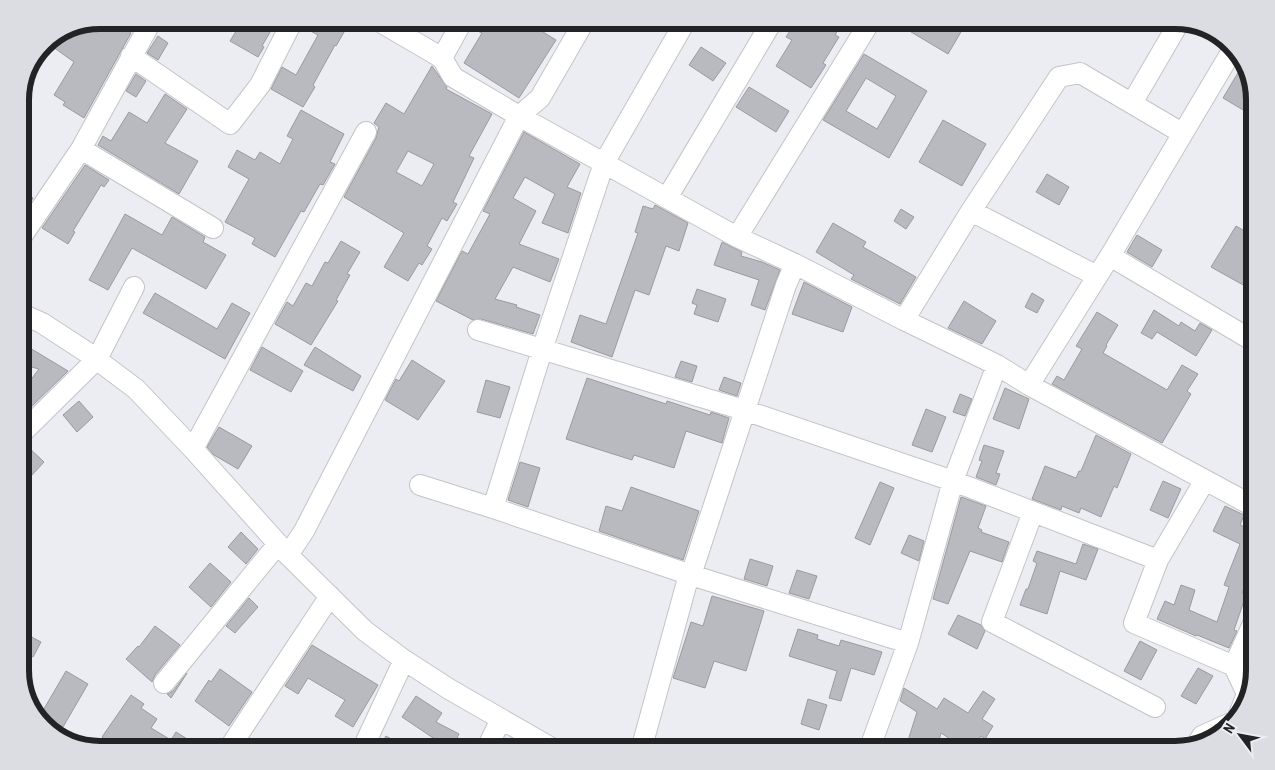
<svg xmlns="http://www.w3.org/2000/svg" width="1275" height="770" viewBox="0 0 1275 770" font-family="'Roboto Condensed',sans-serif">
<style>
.building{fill:#b9babf;stroke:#9a9ba0;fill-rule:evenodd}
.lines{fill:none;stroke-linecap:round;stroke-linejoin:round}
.minor-casing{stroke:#c3c4c9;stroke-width:22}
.minor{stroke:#fff;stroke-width:20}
.rim{fill:none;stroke:#232325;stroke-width:6}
</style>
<rect width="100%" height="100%" fill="#ecedf2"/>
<path class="building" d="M102,20H111L131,33L84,118L63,105L65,102L54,95L74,62L46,42L84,26H87L95,32Z
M224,20H261L273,27L262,46L264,47L258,57L230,41L238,28Z
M305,20H351L336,46L335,45L313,85L315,87L303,107L271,89L282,67L296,75L318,35L303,27Z
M481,20H517L533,30L535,27L556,40L519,98L464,63L482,33L475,30Z
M797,20H844L835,35L839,37L823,63L826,65L811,88L776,66L792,40L786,37Z
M891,20H968L948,54Z
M158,36L168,43L158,60L147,53Z
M701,47L726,63L713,81L689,65Z
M864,54L927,91L889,158L823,120ZM866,78L896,96L877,129L846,111Z
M1245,61L1255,95V117L1223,98Z
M432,66L447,87L446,89L492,114L469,156L474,158L453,202L457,204L447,221L442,218L427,246L432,249L422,265L419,263L408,281L384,267L404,233L344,197L376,138L379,127L374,123L386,103L404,114ZM408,151L434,164L422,186L396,172Z
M136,74L146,81L136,97L126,91Z
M749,87L789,111L776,132L736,107Z
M165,94L187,109L165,143L198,161L179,194L98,145L103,136L111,141L129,112L147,123Z
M301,110L344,134L330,162L335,164L323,185L320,184L304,212L301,211L275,257L252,244L255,238L225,222L249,179L228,167L237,150L255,160L260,152L280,164L293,139L287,136Z
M943,120L986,144L962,186L919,162Z
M524,132L580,164L567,187L581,193L568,233L542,223L555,194L525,177L513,198L536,211L519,244L559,259L550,282L513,267L495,299L517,305L516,307L540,315L533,334L481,319L473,320L436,301L462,251L468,254L490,214L483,211Z
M85,165L109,180L104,187L101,185L73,231L75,232L68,244L42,228Z
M1047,174L1069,187L1059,205L1036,192Z
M20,190L33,198L20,218Z
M655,205L688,223L679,251L666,246L649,295L635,290L612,357L571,342L580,315L606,324L638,233L635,232L643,206L653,209Z
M901,209L914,217L906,229L894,221Z
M125,214L162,235L172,217L205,237L203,242L226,255L206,289L132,248L108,290L89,280Z
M833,223L866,242L863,247L916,277L900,304L851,279L854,275L816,252Z
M1236,226L1255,237V269L1245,286L1211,267Z
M1137,235L1162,250L1152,267L1127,252Z
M341,241L360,252L347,274L350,275L336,300L338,301L311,345L275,324L287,302L293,306L306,283L312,286L325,262L328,263Z
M722,242L742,252L741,256L762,262L780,270L765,310L751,305L759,280L714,265Z
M804,282L852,307L843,332L792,314Z
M697,289L726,299L718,322L694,314L697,305L692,303Z
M155,293L217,329L232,303L250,313L225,359L143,313Z
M1032,293L1044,300L1037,313L1025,307Z
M964,301L996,321L982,344L948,328Z
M1154,310L1179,326L1181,322L1195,331L1200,323L1212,330L1196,356L1157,332L1152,339L1141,333Z
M1097,312L1118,325L1106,345L1107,346L1103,353L1167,390L1182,365L1198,374L1187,391L1191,394L1162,443L1052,384L1057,376L1064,380L1082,349L1076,346Z
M20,342L68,371L32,406L20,397V394L39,369L20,364Z
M262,347L303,371L291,392L250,370Z
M315,347L361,376L353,391L304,365Z
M412,360L445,381L418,420L385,400L396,379L399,381Z
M681,361L697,366L692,382L675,377Z
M724,377L741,383L737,396L719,390Z
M587,378L666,404L667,401L710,415L711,412L729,418L722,443L686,431L674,468L634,455L632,460L566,439Z
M486,380L510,387L500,418L477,412Z
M1005,388L1029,399L1019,429L993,419Z
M960,394L972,399L965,416L953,412Z
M79,401L93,417L77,432L63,415Z
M926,409L946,417L932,452L912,445Z
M219,427L252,446L238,469L214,455L207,447Z
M1096,435L1131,454L1117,488L1114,486L1101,517L1081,508L1079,513L1062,506L1061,510L1032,499L1045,466L1076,478L1079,471H1081Z
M984,445L1004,451L996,473L1000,474L996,485L976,477L982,461L979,460Z
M27,446L44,462L32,475L20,463V453Z
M520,462L540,468L528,507L508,500Z
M1163,481L1181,489L1168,518L1150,510Z
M880,482L894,488L870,545L855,538Z
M631,487L699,511L683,560L599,531L606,506L622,511Z
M961,497L986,506L978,528L982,530L981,532L1009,542L1002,562L970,551L948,604L933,599Z
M1225,506L1244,515L1240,525L1255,531V557L1244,582L1246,583L1242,593L1246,595L1234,630L1237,631L1229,648L1197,635L1196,636L1157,619L1165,601L1174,605L1181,585L1195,590L1189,610L1217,622L1229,587L1224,585L1240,544L1213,531Z
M241,532L258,549L246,564L228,547Z
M909,535L924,541L919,561L901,553Z
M1083,544L1098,549L1086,580L1060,571L1047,614L1020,605L1026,589H1028L1037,563L1033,561L1037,551L1076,564Z
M750,559L773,566L767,586L744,579Z
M210,563L231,582L211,607L189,587Z
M797,570L817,576L809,599L789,593Z
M712,596L764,611L746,671L714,661L705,688L673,678L691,622L703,626Z
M249,598L258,607L235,633L226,626Z
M958,615L981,625L985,631L977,649L948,634Z
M155,626L180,645L155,675L152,682L126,659L138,646L139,647Z
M798,629L818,635L817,639L839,646L841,640L882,652L874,675L851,668L841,701L829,698L837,671L789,656Z
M26,634L41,642L33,657L20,649V644Z
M1140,641L1157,650L1141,680L1124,671Z
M312,645L378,685L353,727L335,716L345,700L308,678L298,694L285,686Z
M1198,668L1213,676L1196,704L1181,696Z
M220,669L252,692L229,726L195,701L209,680L211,682Z
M66,671L88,684L63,727L41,714Z
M187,673L171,698L167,694L173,691Z
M904,688L937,709L944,698L968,713L983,691L995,699L982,719L993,726L985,739L981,736L972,750H967L941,733L936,750H905L917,712L900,701Z
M131,695L144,704L141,708L157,719L151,728L171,740L176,732L192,742L188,750H121L102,737Z
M416,696L442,713L436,722L459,734L451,750L402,717Z
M808,699L827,705L819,730L801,724Z
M386,736L410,750H378Z"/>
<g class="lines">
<g class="minor-casing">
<path id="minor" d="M377,20L442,58L463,20
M1061,21L1062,20
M131,56L230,124L260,85L293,20
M442,58L453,77L519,116L737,237L795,264L904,320L997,365L1029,385L1255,507
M1132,103L1180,21
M81,149L213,228
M667,198L773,20
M971,211L1097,276
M737,237L871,20
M20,239L81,149L152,20
M1110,256L1255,342
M20,313L42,323L88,353L136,389L193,449L288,555L365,631L404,660L449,689L555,750
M904,320L971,211L1059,77L1080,73L1182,133
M478,330L744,410L953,481L1158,560
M1029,385L1110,256L1233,49
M20,435L97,359L134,287
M193,449L366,132
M1205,480L1158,560L1134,623L1234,666
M420,485L493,508L691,575L908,643
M493,508L542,350L604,163L686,20
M1033,512L992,622L1155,707
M288,555L304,531L519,116L540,98L585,20
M164,683L278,544
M1238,717L1247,694L1234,666L1255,619
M1197,744L1202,736L1231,723
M228,750L330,596
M362,750L404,660
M486,750L501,719
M641,750L687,582L691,575L786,285L795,264
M869,750L908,643L953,481L997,365"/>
</g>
<use href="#minor" class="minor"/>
</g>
<path d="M0 0H1275V770H0ZM100 29H1175A71 71 0 0 1 1246 100V670A71 71 0 0 1 1175 741H100A71 71 0 0 1 29 670V100A71 71 0 0 1 100 29Z" fill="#dcdde2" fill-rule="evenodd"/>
<path class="rim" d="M100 29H1175A71 71 0 0 1 1246 100V670A71 71 0 0 1 1175 741H100A71 71 0 0 1 29 670V100A71 71 0 0 1 100 29Z"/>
<g transform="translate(1240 735) rotate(302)" stroke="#ecedf2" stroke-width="4" paint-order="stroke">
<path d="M0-4L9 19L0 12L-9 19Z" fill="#232325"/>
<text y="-8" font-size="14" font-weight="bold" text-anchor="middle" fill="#232325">N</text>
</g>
</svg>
